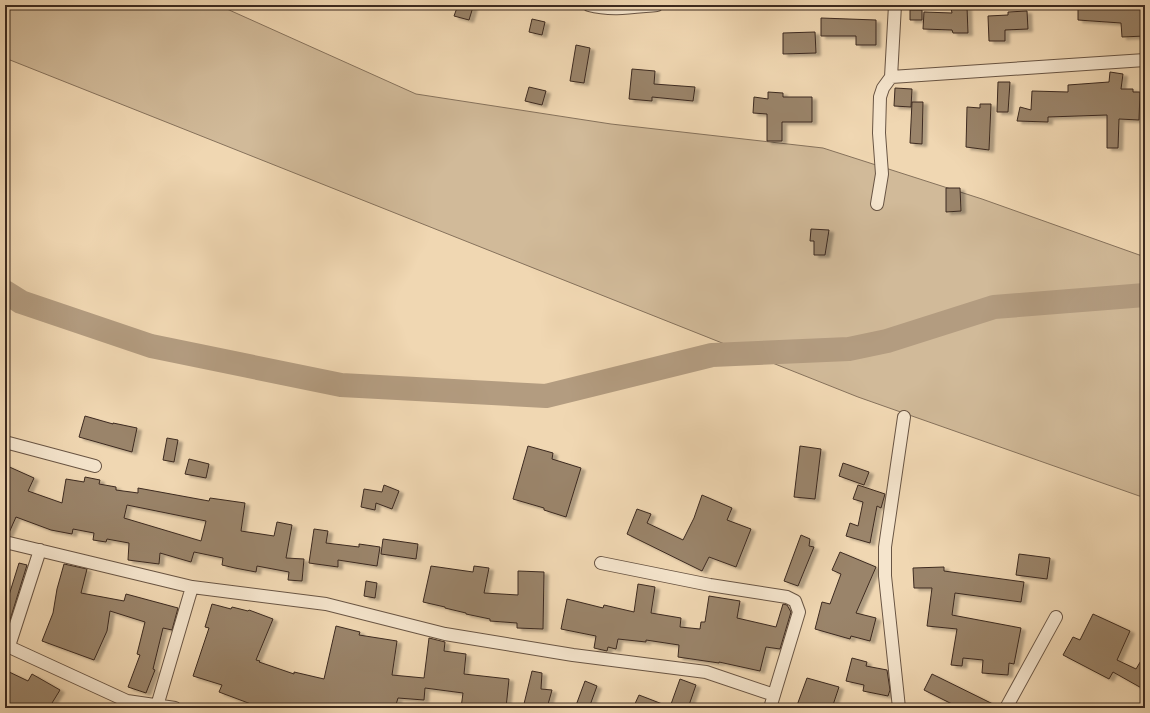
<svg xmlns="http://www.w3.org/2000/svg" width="1150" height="713" viewBox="0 0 1150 713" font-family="Cardo,serif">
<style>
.green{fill:#d1ba99;stroke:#86725c}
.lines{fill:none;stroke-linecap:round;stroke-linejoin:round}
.river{stroke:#b39c80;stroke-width:24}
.building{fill:#9a846b;stroke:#3c2a1f;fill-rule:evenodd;filter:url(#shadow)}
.minor-casing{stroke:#695544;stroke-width:14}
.minor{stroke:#f5e5cd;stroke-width:12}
</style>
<defs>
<filter id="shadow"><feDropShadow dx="4.5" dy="2.5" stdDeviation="1" flood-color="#0004"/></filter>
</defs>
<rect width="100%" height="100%" fill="#f0d7b2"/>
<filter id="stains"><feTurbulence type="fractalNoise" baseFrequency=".005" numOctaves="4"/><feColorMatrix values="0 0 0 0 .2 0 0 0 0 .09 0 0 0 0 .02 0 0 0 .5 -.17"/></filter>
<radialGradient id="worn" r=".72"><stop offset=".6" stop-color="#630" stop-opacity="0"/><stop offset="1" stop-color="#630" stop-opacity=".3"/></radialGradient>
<path class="green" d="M5,5H218L416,94L611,124L823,148L982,199L1145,257V498L858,397L5,58Z"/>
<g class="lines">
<path class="river" d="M5,292L21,302L151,346L341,385L546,396L712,355L849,349L887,341L994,307L1145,295"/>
</g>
<path class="building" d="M458,5L473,7L469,20L454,16Z
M1078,5H1145V36L1122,37L1121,23L1078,20Z
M967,7L968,33H953L952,30L923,29L924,12L952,13L951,8Z
M910,10H922V20H910Z
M1027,11L1028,29L1005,30V41H989L988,16L1008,15V12Z
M821,18L876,20V45H856V36H821Z
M532,19L545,22L542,35L529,32Z
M815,32L816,53L783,54V33Z
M576,45L590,48L584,83L570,81Z
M632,69L655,71L654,84L695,87L693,101L652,97V101L629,99Z
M1110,72L1123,74L1121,89H1133V92H1140L1139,120L1119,119L1118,148H1107V115L1048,117V122L1017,121L1020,107L1031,110L1032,91L1068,92V85L1109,82Z
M998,82H1010L1008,112H997Z
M529,87L546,91L542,105L525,101Z
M895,88L912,89L911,107L894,106Z
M768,92L783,93V97H812V122H782V141H767V114L753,113L754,97L768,99Z
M912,102H923L922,144L910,143Z
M980,104H991L989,150L966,147L967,107L980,108Z
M946,188H960L961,211L946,212Z
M811,229L829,230L825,255H814V241H810Z
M85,416L113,424V423L137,428L132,452L79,437Z
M167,438L178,440L174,462L163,460Z
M528,446L553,453L552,459L581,468L566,517L544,510V508L513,499Z
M800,446L821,449L815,499L794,497Z
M189,459L209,464L206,478L185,474Z
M843,463L869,472L864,485L839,476Z
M5,465L34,478L28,491L62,503L66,479L84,482L85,477L100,480L99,484L116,487V490L138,493V488L209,501L210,498L245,503L241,531L274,536L277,522L292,525L286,558L304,559L302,581L288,580L289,572L257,566L256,572L235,568L222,565L223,558L194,552L191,562L160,553L159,564L128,560L129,543L107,539L106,542L93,540L94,533L73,529L72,534L51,530L16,517L8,535H5ZM127,505L206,521L201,541L124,518Z
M384,485L399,491L392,509L376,503L375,510L361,507L364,489L382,492Z
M858,485L885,494L881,508L877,506L870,543L846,536L850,523L858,526L863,502L853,499Z
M702,495L732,508L727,520L751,529L736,567L709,557L702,571L627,534L637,509L651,514L647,523L683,540L694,518Z
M314,529L328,531L326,543L359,547V544L380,547L377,566L338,560V567L309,563Z
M801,535L810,539L809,546L814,547L798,586L784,581Z
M383,539L418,544L416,559L381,554Z
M840,552L876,567L856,613L876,618L870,641L851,636L850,639L815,629L822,602L830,604L841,574L832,570Z
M1019,554L1050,558L1047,579L1016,575Z
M19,563L27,565L10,620L5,618V608Z
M64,564L87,569L81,593L124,601L126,594L178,608L172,630L163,628L153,669L155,670L146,693L128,687L140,655L137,654L145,622L110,611L107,631L94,660L42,641L53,613L57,589Z
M431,566L473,572L474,566L489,568L484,593L518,595V571L544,572L543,629L517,628V623L490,621V619L466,614V613L445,608V607L423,602Z
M944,567V571L1024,582L1021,602L955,593L952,615L1021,628L1014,664L1009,663L1008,675L982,673L983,660L963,658L962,666L951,665L957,629L927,626L932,588H914L913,568Z
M366,581L377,583L375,598L364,596Z
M638,584L655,587L651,613L681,618L680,627L700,629L701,622H705L709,596L740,601L737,618L776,627L783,604L787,605L791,612L780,649L766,647L760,671L719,662V663L678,657L679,645L646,640V642L618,639L616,649L608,647L607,651L594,648L596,636L561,629L567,599L603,608L604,605L634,612Z
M212,604L231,609L232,607L248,611L249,610L273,619L256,660L260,661L259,662L294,674V672L324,679L336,626L360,632L359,635L397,641L392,675L424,678L429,638L445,642L444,651L466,654L464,674L509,679L506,708H461L463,693L425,688L424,700L398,698L395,708H250L251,704L219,692L222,685L193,676L209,628L205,627Z
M1093,614L1130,631L1117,660L1136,669L1145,654V690L1113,672L1109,679L1063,655L1073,637L1080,640Z
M852,658L867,662L866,666L887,670L890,690L888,696L863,691L864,685L846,681Z
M5,670L28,681L32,674L60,690L49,708H5Z
M532,671L542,673L541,689L552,690L547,708H523Z
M932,674L999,707V708H960L924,690Z
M807,678L839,687L832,708H796Z
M680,679L696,685L688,708H633L639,695L670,707Z
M585,681L597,686L589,708H575Z"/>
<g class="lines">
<g class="minor-casing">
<path id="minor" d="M589,5C611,11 634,7 657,5
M891,77L1145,60
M877,204L882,174L879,133L880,97L883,88L891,77L895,5
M5,442L95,466
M5,542L192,587L326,604L445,634L573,655L706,672L774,695
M601,563L710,585L787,597L795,601L799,612L770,708
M5,645L127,701L175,708
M9,646L40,550
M157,706L192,587
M899,708L885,576V547L904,417
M1006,708L1056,617"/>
</g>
<use href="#minor" class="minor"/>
</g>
<rect width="1150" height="713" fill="none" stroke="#f0d7b2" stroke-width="20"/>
<rect x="6" y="6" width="1138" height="701" fill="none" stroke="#3c2a1f" stroke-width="2"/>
<rect x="10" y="10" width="1130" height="693" fill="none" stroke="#3c2a1f"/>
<rect width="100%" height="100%" filter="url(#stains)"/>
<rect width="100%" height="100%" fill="url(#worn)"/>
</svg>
